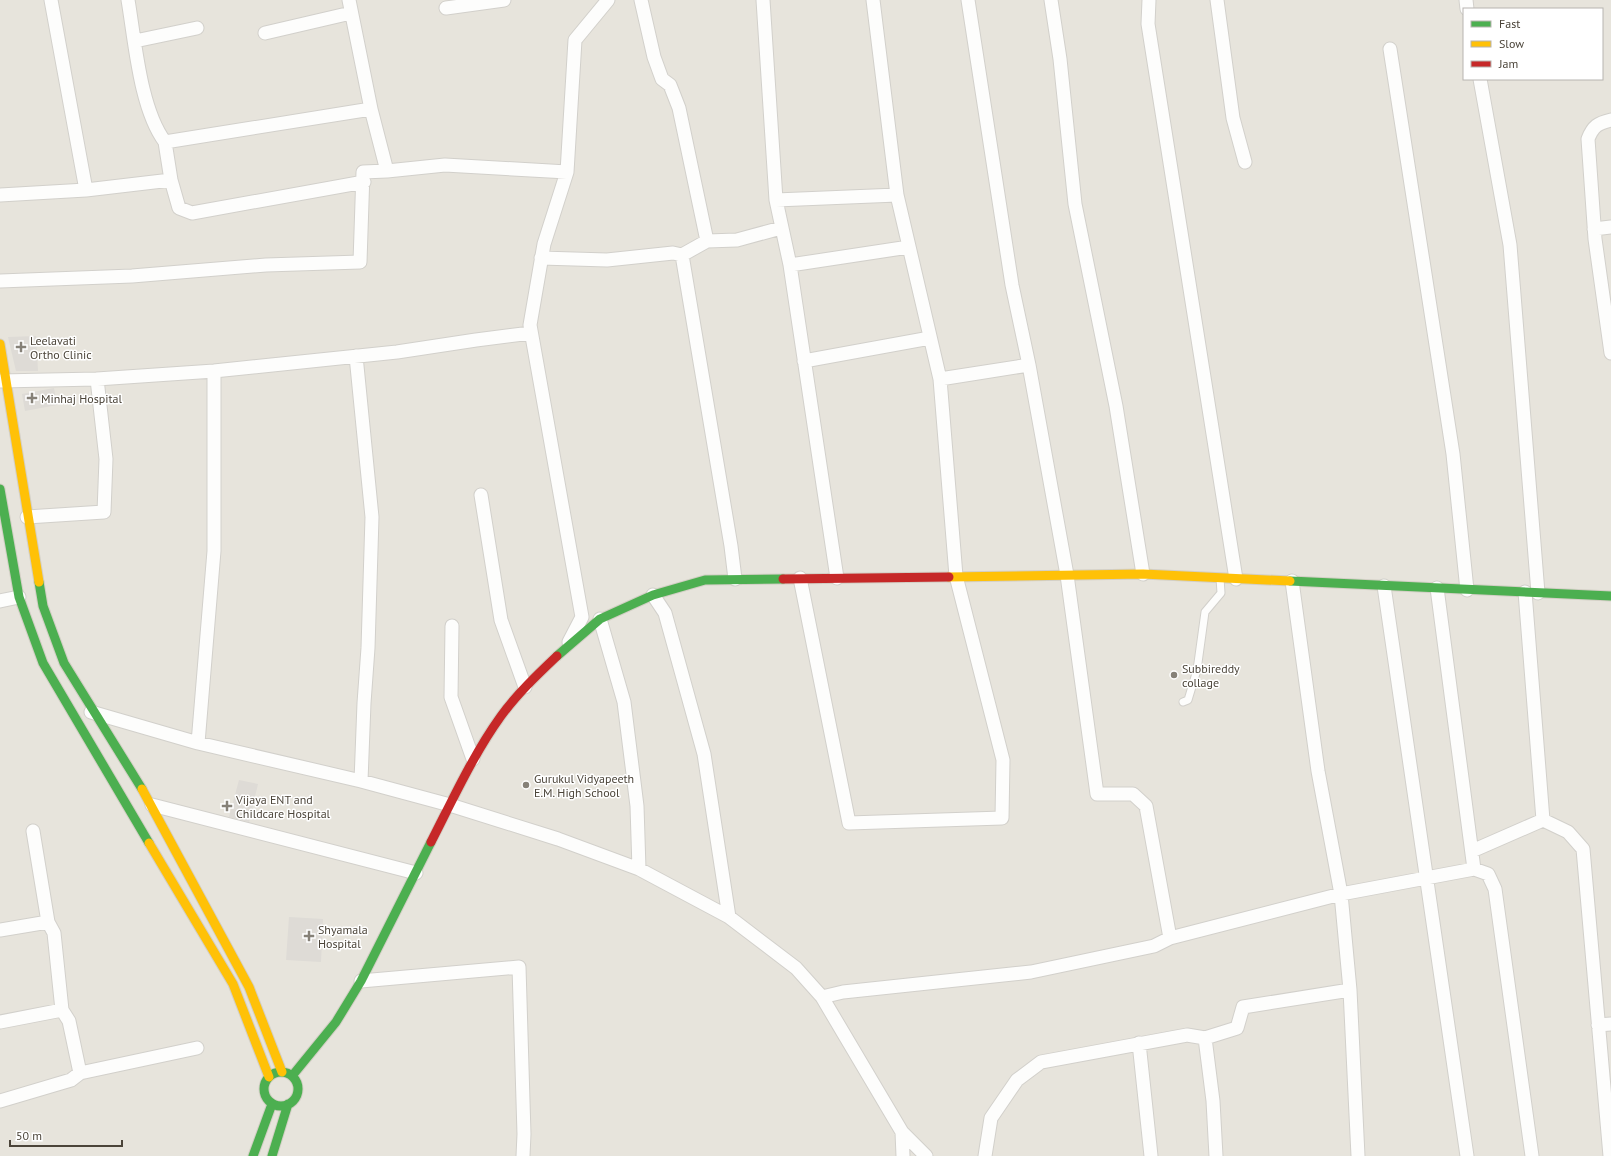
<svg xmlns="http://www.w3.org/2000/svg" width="1611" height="1156" viewBox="0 0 1611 1156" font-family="'PT Sans',sans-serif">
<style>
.residential{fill:#e7e4dc;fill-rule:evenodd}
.building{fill:#dedbd6}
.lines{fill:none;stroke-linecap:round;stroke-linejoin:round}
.lane-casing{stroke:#d2d0cb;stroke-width:9}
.street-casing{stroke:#d2d0cb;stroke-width:15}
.fast-casing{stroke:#d3cfc5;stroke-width:11}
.slow-casing{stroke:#d3cfc5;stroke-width:11}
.jam-casing{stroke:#d3cfc5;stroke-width:11}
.lane{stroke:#fdfdfc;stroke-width:7}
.street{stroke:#fdfdfc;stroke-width:13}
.fast{stroke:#4caf50;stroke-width:9}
.slow{stroke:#ffc107;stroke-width:9}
.jam{stroke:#c62828;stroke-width:9}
.poi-dot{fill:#868178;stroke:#fff;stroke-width:1.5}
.labels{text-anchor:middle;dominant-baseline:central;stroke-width:3;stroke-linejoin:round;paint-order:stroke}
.poi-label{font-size:12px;fill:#4b4439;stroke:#fff;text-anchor:start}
</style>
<rect width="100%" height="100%" fill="#f4f2ee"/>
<path class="residential" d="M0,0H1611V1156H0ZM1464,9H1602V79H1464Z"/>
<path class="building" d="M36,336L38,371H16L8,337Z
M54,388L57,405L25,411L22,394Z
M239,780L258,784L249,822L229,817Z
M289,917L323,919L321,962L286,960Z"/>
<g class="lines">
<g class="lane-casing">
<path id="lane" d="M1183,702L1188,700L1197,670L1205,612L1221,593L1220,578"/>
</g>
<g class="street-casing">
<path id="street" d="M128,0C135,41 140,109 165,142
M641,0L654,57L662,79L670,85L679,108L707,241
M763,0L776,200L790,265L837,578
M968,0L1012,285L1029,365L1067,575L1097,794H1133L1146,806L1170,938
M1051,0L1060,59L1075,204L1116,406L1143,574
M1149,0L1148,24L1236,579
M1217,0L1233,118L1245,162
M1466,0L1467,9
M446,8L504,0
M265,33L351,13
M135,41L197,28
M1390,49L1453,454L1467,590
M1480,79L1510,245L1538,593
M1611,120C1598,123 1593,126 1588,139L1595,239L1611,353
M387,171L445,165L567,172
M171,180L179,208L192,213L364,182
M86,190L171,180L165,142L371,109L349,0
M0,195L86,190L51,0
M776,200L897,195
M1594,229L1611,227
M682,255L731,546L735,579
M541,258L607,260L673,253L682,255L707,241L737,240L781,228
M790,265L909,247
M0,281L132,276L266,265L360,262L363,172L387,171L371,109
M356,356L372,517L368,648L364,703L361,781
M804,361L930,338
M940,379L1029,365
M0,381L97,379L214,371L397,352L476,340L531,333
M481,495L501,620L525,687
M27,517L104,512L106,459L97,379
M800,578L849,823L1002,818L1003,760L956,576L940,379L897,195L873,0
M1292,581L1318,771L1341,894L1350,990L1358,1156
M1384,586L1467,1156
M1437,588L1474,869L1488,874L1495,889L1532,1156
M1525,592L1543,820
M653,595L665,613L704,754L729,917
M0,601L19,597
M600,619L624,702L637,806L639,869
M452,626L451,697L473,759
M569,642L582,617L530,325L544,244L567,172L575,40L608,0
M91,712L198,743L361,781L450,805L558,839L639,869L729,917L796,968L822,997L902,1132L926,1156
M198,743L214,551V371
M152,805L416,873
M33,831L48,922L54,933L62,1010L69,1021L80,1073
M1472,851L1543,820L1568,832L1583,849L1610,1156
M0,930L48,922
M361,981L519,967L524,1134L523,1156
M822,997L843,992L1031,972L1154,946L1170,938L1341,894L1474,869
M0,1022L62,1010
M1598,1025L1611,1024
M1205,1038L1213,1101L1216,1156
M1139,1043L1151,1156
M0,1101L71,1080L80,1073L197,1048
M902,1132L903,1156
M985,1156L991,1118L1017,1080L1041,1062L1187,1035L1205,1038L1237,1028L1243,1007L1350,990"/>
</g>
<g class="fast-casing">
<path id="fast" d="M0,489L19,597L43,663L149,843
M1290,581L1611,596
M39,582L43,606L64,663L142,789
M557,656L600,619L653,595L705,580L783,579
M264 1089a17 17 0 1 1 34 0a17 17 0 1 1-34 0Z
M292,1076L336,1022L361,981L431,842
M253,1156L272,1104
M272,1156L288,1104"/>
</g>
<g class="slow-casing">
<path id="slow" d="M0,344L39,582
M949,577L1143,574L1290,581
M142,789L249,987L282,1072
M149,843L233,984L269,1077"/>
</g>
<g class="jam-casing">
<path id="jam" d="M783,579L949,577
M431,842C453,799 473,755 501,716C517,694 537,675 557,656"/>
</g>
<use href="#lane" class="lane"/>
<use href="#street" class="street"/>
<use href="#fast" class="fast"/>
<use href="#slow" class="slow"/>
<use href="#jam" class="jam"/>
</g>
<g class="poi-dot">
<path d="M19 341h4v4h4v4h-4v4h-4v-4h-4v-4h4z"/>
<path d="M30 392h4v4h4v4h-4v4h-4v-4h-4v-4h4z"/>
<circle cx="1174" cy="675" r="4"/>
<circle cx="526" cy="785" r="4"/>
<path d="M225 800h4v4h4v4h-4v4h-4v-4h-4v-4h4z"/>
<path d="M307 930h4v4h4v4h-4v4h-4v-4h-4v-4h4z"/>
</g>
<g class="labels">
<g class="poi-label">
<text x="30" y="340">Leelavati<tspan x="30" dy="14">Ortho Clinic</tspan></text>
<text x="41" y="398">Minhaj Hospital</text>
<text x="1182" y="668">Subbireddy<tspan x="1182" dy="14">collage</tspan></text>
<text x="534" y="778">Gurukul Vidyapeeth<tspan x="534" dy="14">E.M. High School</tspan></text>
<text x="236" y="799">Vijaya ENT and<tspan x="236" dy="14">Childcare Hospital</tspan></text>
<text x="318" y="929">Shyamala<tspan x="318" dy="14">Hospital</tspan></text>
</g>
</g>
<rect x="1463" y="8" width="140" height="72" fill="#ffffff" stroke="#b7b4b0"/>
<rect x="1471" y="21" width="20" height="6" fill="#4caf50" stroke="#b7b4b0"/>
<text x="1499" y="28" font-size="12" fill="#4b4439">Fast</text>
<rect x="1471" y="41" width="20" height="6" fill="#ffc107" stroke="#b7b4b0"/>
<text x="1499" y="48" font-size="12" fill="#4b4439">Slow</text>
<rect x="1471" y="61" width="20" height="6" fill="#c62828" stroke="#b7b4b0"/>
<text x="1499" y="68" font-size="12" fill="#4b4439">Jam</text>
<path d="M10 1140v6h112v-6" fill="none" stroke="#4b4439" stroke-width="2"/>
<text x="16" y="1140" font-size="12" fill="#4b4439" stroke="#ffffff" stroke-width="3" paint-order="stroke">50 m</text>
</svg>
